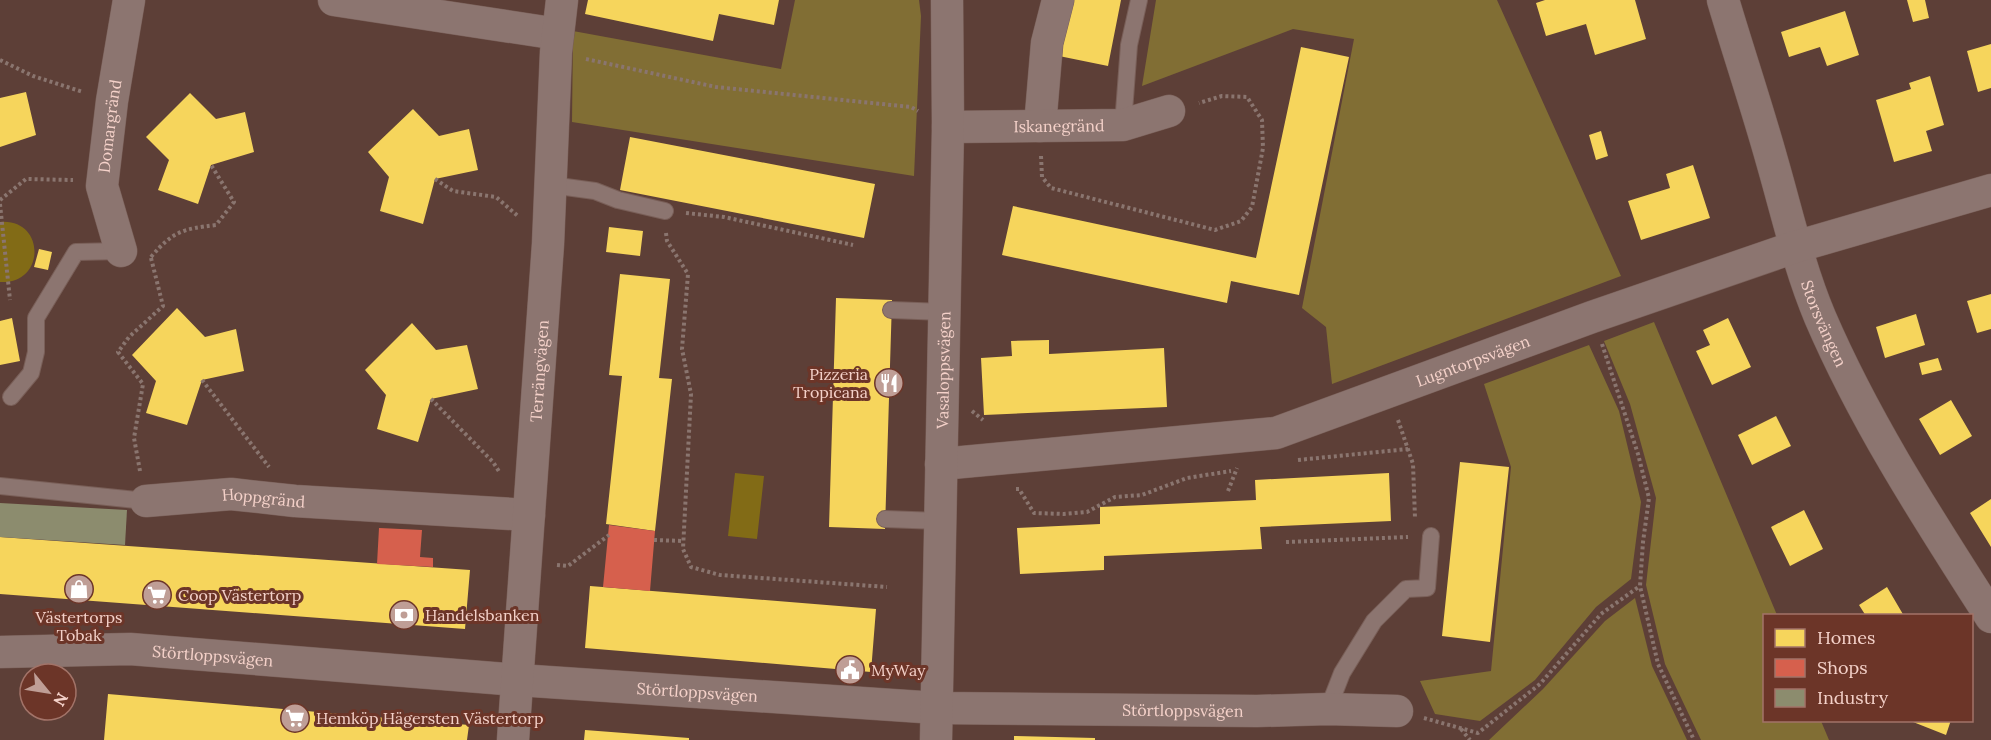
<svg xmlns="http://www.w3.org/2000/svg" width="1991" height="740" viewBox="0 0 1991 740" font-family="Lora,serif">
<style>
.green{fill:#826b16}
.forest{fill:#816e34}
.homes{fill:#f6d55c}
.shops{fill:#d6604d}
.industry{fill:#8c8c6e}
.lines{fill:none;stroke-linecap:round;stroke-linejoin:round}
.lane-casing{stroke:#795f58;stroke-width:18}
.street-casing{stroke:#795f58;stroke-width:33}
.path{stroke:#8a756f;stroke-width:4;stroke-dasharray:3 3;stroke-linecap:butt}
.lane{stroke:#8c7570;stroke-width:16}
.street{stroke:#8c7570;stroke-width:32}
.labels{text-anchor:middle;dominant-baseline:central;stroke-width:6;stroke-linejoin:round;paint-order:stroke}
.street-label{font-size:16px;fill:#f4d1c9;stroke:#6c3528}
.poi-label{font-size:16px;fill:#f4d1c9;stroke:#6c3528;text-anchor:start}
</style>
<rect width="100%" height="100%" fill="#5d3f37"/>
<path class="green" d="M0,222C46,218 46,285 0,282Z
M735,473L764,476L757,539L728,536Z"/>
<path class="forest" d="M795,0H919L921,16L914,176L572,122L573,31L781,69Z
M1156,0H1497L1621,276L1332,384L1326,327L1302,308L1354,39L1293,29L1142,86Z
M1654,322L1777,615L1764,616V720L1821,721L1829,740H1701L1665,664L1646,585L1656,498L1630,404L1604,341Z
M1589,345L1619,411L1641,502L1631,579L1596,607L1535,680L1480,721L1435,714L1420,681L1491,671L1511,467L1484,384Z
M1635,598L1652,666L1687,740H1489L1543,689L1605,621Z"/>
<path class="homes" d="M588,0H779L774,25L719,14L713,41L585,14Z
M1071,0H1121L1108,66L1059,56Z
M1545,0H1635L1646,39L1595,55L1586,24L1546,36L1536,3Z
M1907,0H1925L1929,18L1913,22Z
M1845,11L1859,55L1827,66L1820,47L1789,57L1781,32Z
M1991,44V88L1978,92L1967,51Z
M1301,47L1349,57L1299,295L1231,281L1227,303L1002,255L1013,206L1256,258Z
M1930,76L1944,125L1926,131L1932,151L1894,162L1876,100L1911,89L1909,83Z
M26,92L36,135L0,147V98Z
M190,93L216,119L245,112L254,152L211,165L198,204L158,190L169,160L146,137Z
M413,109L439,136L469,129L478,170L435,179L423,224L380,211L389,177L368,152Z
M1601,131L1608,156L1596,160L1589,135Z
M630,137L875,184L864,238L620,190Z
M1693,165L1710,218L1641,240L1628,201L1670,188L1666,174Z
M609,227L643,231L640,256L606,252Z
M39,249L52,252L48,270L34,267Z
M620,274L670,279L659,378L672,379L655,531L606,524L622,376L609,375Z
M1991,294V329L1977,333L1967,301Z
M836,298L892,300L885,529L829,527Z
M177,308L205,337L236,329L244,371L202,380L187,425L146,413L156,381L132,355Z
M1916,314L1925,345L1885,358L1876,327Z
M12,318L20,361L0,365V321Z
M1728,318L1751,367L1712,385L1696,351L1710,345L1703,330Z
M412,323L436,350L467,345L478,389L431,399L418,442L377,429L386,395L365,370Z
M1049,340V354L1164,348L1167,407L984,415L981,358L1012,356L1011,341Z
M1938,358L1942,370L1922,375L1919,363Z
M1951,400L1972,436L1940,455L1919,419Z
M1776,416L1791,446L1752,465L1738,435Z
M1460,462L1509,467L1490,642L1442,636Z
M1389,473L1391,521L1260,527L1262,549L1104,556V570L1020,574L1017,528L1100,524V507L1256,500L1255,480Z
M1991,499V547L1970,513Z
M1804,510L1823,549L1790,566L1771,527Z
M0,537L470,570L465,629L0,594Z
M590,586L876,609L871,672L585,648Z
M1887,587L1904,616H1866L1859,605Z
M108,694L469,725L467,740H104Z
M1908,720H1951L1946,735Z
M585,730L689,738V740H584Z
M1014,736L1095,738V740H1014Z"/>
<path class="shops" d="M609,525L655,531L650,591L603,587Z
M379,528L422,530L420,557L433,558V567L377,564Z"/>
<path class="industry" d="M0,503L127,510L125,545L0,537Z"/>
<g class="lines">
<g class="lane-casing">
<path id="lane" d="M1123,125L1129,45L1139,0
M551,185L595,191L618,200L665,211
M891,310L944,312
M11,397L31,373L36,352V318L76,252L121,251
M0,486L146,501
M885,519L939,521
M1328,709L1342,673L1374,621L1406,589L1427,588L1431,536"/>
</g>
<g class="street-casing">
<g id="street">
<path d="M334,0L558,34"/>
<path id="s1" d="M1723,0C1739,54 1757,107 1772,161C1787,213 1799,267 1820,317C1866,424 1929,520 1991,617"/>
<path d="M1040,126L1047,43L1058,0"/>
<path id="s2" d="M948,127L1123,125L1169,111"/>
<path id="s3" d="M121,251L102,186L112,101L129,0"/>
<path id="s4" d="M941,464L1276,433L1592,317L1795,247L1991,190"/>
<path id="s5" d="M146,501L231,494L295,501L529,515"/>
<path id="s6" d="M0,652L130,649L518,680L937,708L1257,711L1328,709L1397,711"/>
<path id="s7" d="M513,740L548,244L556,52L562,0"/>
<path id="s8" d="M936,740L948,127L947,0"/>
</g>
</g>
<path class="path" d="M586,59L716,87L911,107L918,111
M0,60L33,76L83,92
M1041,156L1042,177L1051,188L1215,230L1241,221L1252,207L1263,148L1262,120L1247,97L1222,96L1199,103
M435,179L453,191L496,197L519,217
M0,200L26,179L73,180
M0,204L10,300
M686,213L724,217L853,245
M666,233L667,241L688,274L682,349L691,394L683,549L691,567L720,575L887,587
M151,257C173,231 183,229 216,225L234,202L211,165
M1602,344L1638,454L1649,498L1643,542L1640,586L1658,664L1694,740
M202,380L269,467
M431,399L493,462L500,473
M972,411L983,420
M1398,420L1413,464L1415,518
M1298,460L1408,449
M140,471L134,438L143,384L118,352L129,337L163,306L151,258
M1016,489H1019L1034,513L1064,514L1087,512L1115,497L1142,495L1187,478L1231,471
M1228,491L1237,468
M654,540L683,541
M1286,542L1408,537
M557,565L568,566L609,535
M1424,718L1478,733L1540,684L1601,614L1640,586
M1461,729L1470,740"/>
<use href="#lane" class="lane"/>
<use href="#street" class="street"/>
</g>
<defs>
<g id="restaurant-disc" transform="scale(1.5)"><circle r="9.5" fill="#bf9e96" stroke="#6c3528"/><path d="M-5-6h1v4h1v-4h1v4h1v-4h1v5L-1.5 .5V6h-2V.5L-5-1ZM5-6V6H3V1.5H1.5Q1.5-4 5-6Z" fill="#fff"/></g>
<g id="shop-disc" transform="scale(1.5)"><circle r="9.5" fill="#bf9e96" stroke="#6c3528"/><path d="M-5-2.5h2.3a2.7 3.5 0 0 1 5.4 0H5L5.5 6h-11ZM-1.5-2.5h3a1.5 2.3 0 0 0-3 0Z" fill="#fff"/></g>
<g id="supermarket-disc" transform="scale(1.5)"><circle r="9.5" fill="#bf9e96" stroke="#6c3528"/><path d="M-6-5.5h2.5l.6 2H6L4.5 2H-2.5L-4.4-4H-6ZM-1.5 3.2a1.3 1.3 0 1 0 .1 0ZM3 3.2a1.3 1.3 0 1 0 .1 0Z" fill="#fff"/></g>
<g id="bank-disc" transform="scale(1.5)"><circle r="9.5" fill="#bf9e96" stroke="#6c3528"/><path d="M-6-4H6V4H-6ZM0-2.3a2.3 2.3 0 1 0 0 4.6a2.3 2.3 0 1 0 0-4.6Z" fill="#fff"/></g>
<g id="civic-disc" transform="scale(1.5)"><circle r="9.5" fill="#bf9e96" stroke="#6c3528"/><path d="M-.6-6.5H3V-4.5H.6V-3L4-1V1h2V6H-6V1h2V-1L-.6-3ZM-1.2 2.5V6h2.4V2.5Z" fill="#fff"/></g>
</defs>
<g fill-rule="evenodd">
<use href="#restaurant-disc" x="889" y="383"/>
<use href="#shop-disc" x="79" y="589"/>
<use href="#supermarket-disc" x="157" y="595"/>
<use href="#bank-disc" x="404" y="615"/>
<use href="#civic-disc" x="850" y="670"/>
<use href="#supermarket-disc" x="295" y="718"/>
</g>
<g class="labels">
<g class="street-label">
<text stroke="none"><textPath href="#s3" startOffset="128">Domargränd</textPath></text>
<text stroke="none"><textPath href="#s2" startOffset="111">Iskanegränd</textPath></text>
<text stroke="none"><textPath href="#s1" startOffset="339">Storsvängen</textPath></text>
<text stroke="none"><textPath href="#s4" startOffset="546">Lugntorpsvägen</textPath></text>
<text stroke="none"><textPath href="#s7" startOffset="370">Terrängvägen</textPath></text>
<text stroke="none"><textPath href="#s8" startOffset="370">Vasaloppsvägen</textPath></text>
<text stroke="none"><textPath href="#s5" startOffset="118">Hoppgränd</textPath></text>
<text stroke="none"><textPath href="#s6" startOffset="213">Störtloppsvägen</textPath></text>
<text stroke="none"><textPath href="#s6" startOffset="699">Störtloppsvägen</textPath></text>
<text stroke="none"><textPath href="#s6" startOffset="1185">Störtloppsvägen</textPath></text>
</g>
<g class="poi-label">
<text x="868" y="374" text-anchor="end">Pizzeria<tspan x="868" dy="18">Tropicana</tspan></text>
<text x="178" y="595">Coop Västertorp</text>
<text x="425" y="615">Handelsbanken</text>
<text x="79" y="617" text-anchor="middle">Västertorps<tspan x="79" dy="18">Tobak</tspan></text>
<text x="871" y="670">MyWay</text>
<text x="316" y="718">Hemköp Hägersten Västertorp</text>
</g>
</g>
<rect x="1763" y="614" width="210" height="108" fill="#6c3528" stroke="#a27368" stroke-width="1.5"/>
<rect x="1775" y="629" width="30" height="18" fill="#f6d55c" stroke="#a27368" stroke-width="1.5"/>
<text x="1817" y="644" font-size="18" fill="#f4d1c9">Homes</text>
<rect x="1775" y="659" width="30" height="18" fill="#d6604d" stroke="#a27368" stroke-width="1.5"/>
<text x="1817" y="674" font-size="18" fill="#f4d1c9">Shops</text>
<rect x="1775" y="689" width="30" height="18" fill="#8c8c6e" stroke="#a27368" stroke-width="1.5"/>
<text x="1817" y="704" font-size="18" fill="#f4d1c9">Industry</text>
<g transform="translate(48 692) rotate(120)"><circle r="28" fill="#6c3528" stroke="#a27368" stroke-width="1.5"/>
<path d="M0-4.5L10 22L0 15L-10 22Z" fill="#bf9e96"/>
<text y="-9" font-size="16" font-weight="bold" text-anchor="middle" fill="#f4d1c9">N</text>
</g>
</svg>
